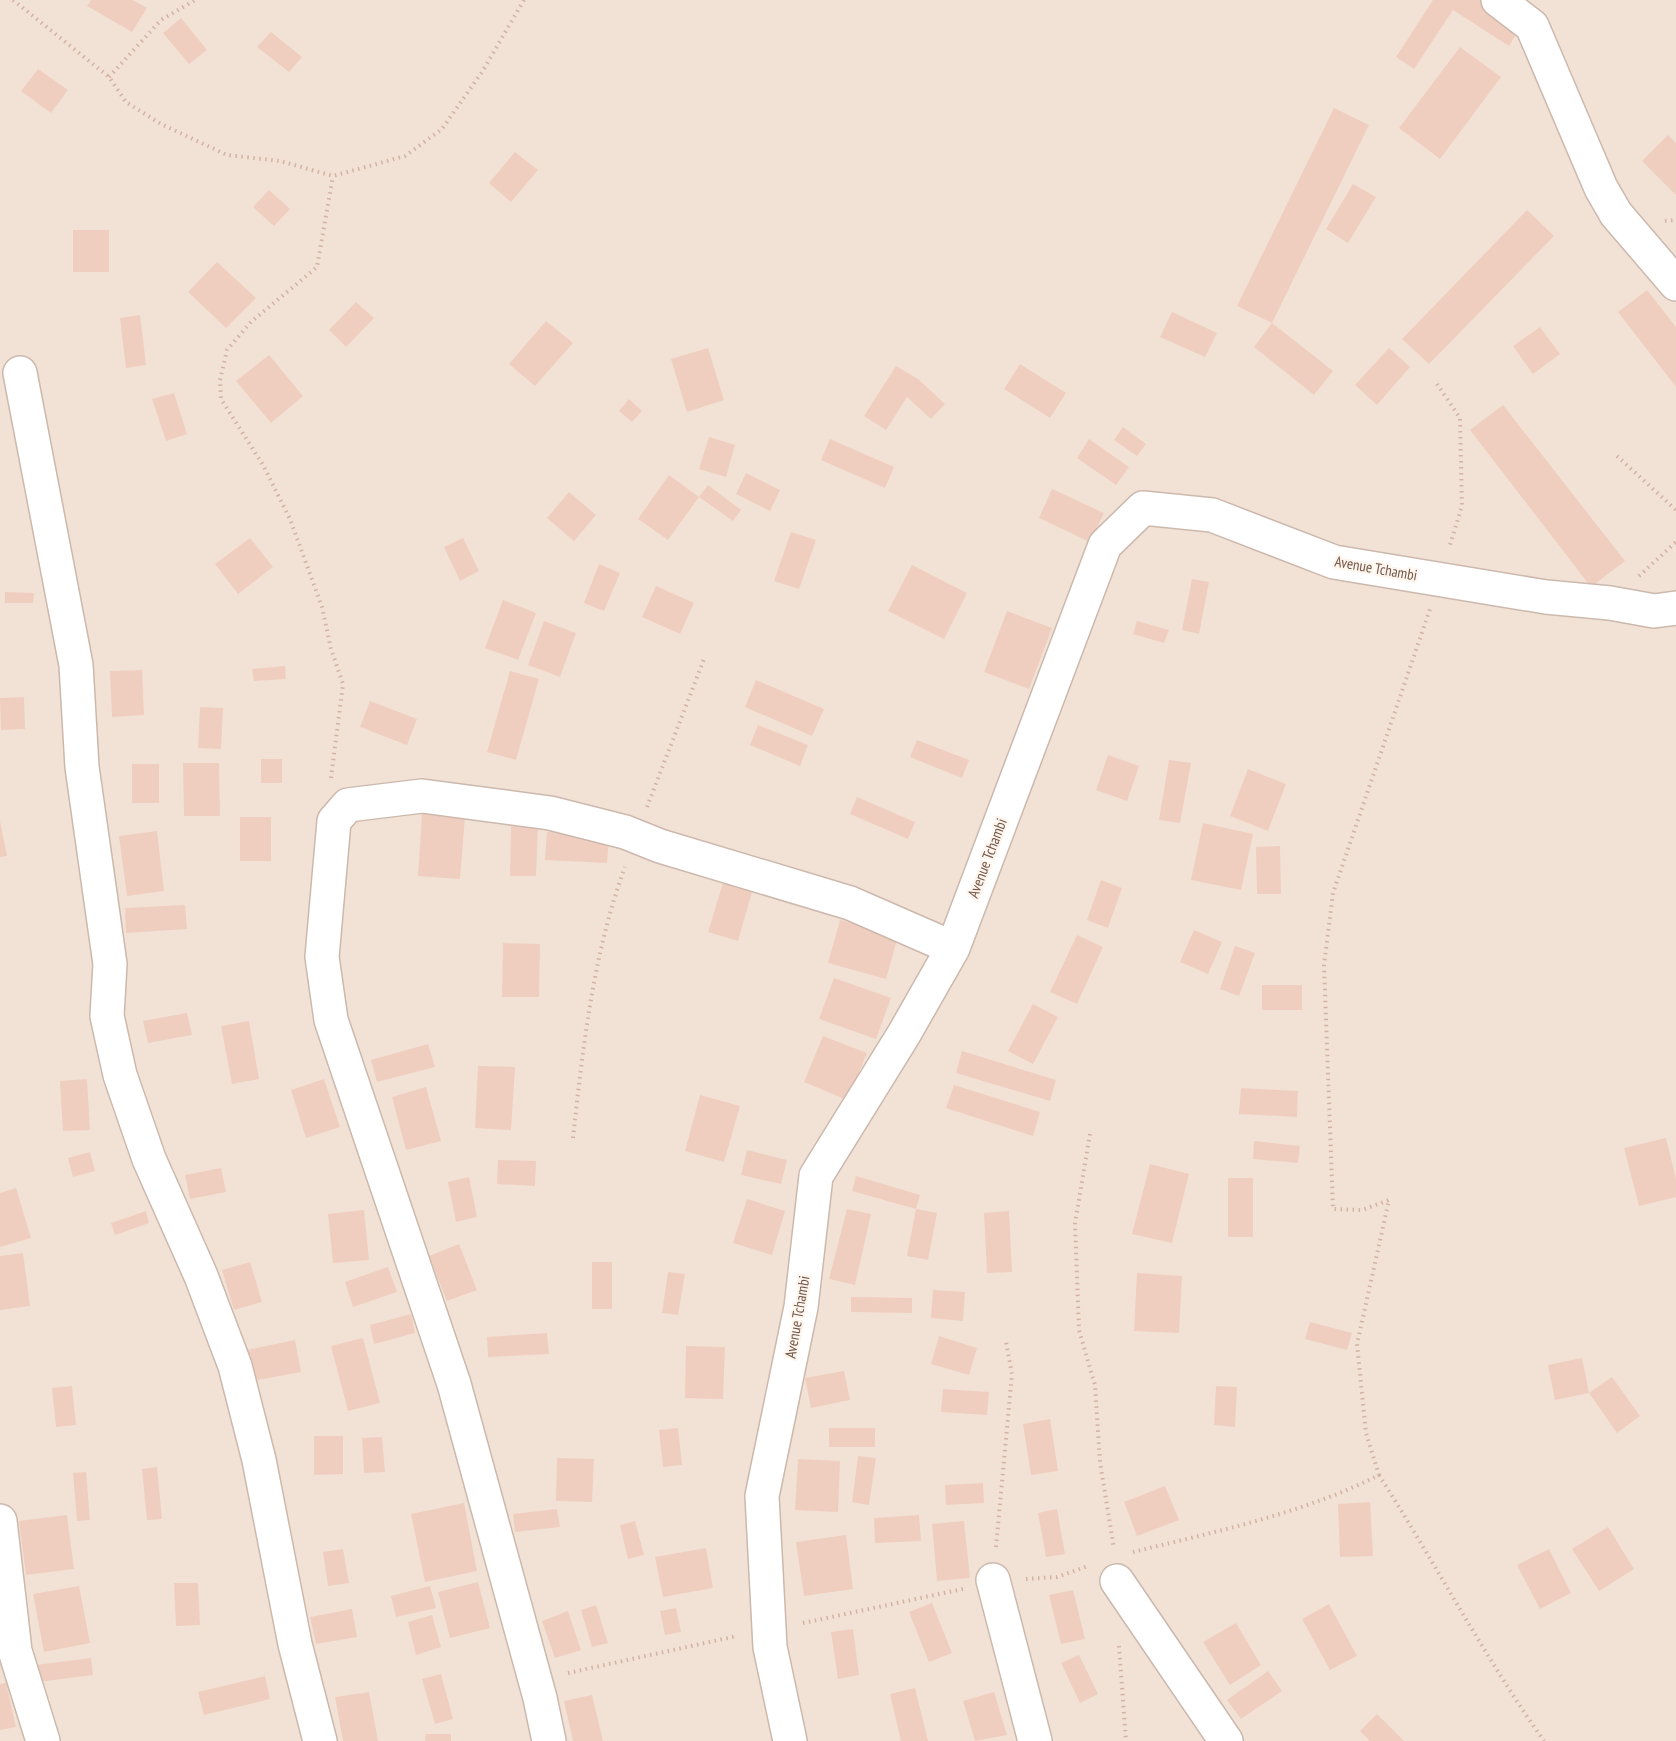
<svg xmlns="http://www.w3.org/2000/svg" width="1676" height="1741" viewBox="0 0 1676 1741" font-family="'PT Sans Narrow',sans-serif">
<style>
.residential{fill:#f2e2d5}
.building{fill:#efcebf}
.lines{fill:none;stroke-linecap:round;stroke-linejoin:round}
.minor-casing{stroke:#ccb8ad;stroke-width:36}
.path{stroke:#d3b2a3;stroke-width:4;stroke-dasharray:1.5 4.5;stroke-linecap:butt}
.minor{stroke:#fff;stroke-width:33}
.labels{text-anchor:middle;dominant-baseline:central;stroke-width:4.5;stroke-linejoin:round;paint-order:stroke}
.street-label{font-size:15px;fill:#73574c;stroke:#fef5ec}
</style>
<rect width="100%" height="100%" fill="#fbf1e6"/>
<path class="residential" d="M0,0H1676V1741H0Z"/>
<path class="building" d="M91,0H133L147,8L132,32L87,6Z
M1433,0H1485L1522,24L1509,46L1453,10L1414,69L1396,57Z
M181,18L207,50L189,64L163,33Z
M271,32L302,57L289,72L257,47Z
M1460,47L1501,77L1440,159L1399,128Z
M38,69L68,90L51,113L21,91Z
M1334,108L1369,125L1272,323L1237,306Z
M1668,135L1676,143V195L1642,161Z
M515,152L538,170L511,202L489,183Z
M1353,184L1376,197L1348,243L1326,229Z
M269,190L290,209L274,226L253,207Z
M1527,210L1554,236L1429,364L1402,339Z
M73,230H109V272H73Z
M217,262L256,298L226,328L188,292Z
M1647,290L1676,327V387L1618,312Z
M356,302L374,318L346,347L329,330Z
M1172,312L1217,333L1205,357L1160,337Z
M140,315L146,365L126,368L120,318Z
M546,321L573,343L535,386L509,364Z
M1272,323L1333,371L1314,395L1254,347Z
M1540,327L1560,354L1533,374L1513,346Z
M708,348L724,400L687,412L671,359Z
M1389,348L1410,367L1377,405L1355,385Z
M269,355L303,396L271,423L236,381Z
M1020,364L1066,393L1050,418L1004,389Z
M896,366L918,379L945,404L931,419L907,397L886,430L864,416Z
M174,393L187,434L166,441L152,399Z
M629,399L642,411L632,422L619,411Z
M1503,405L1625,561L1591,587L1470,430Z
M1123,427L1146,444L1137,456L1114,440Z
M709,437L735,445L726,477L699,469Z
M830,439L894,467L885,488L821,460Z
M1089,439L1129,467L1116,485L1077,458Z
M746,473L780,490L770,511L736,494Z
M669,475L699,497L668,540L638,519Z
M708,485L741,510L733,521L699,497Z
M1052,489L1104,513L1090,542L1039,518Z
M569,492L596,515L574,541L547,518Z
M791,532L816,540L799,589L774,581Z
M250,538L273,567L238,594L215,564Z
M463,538L479,571L460,581L444,547Z
M599,564L620,573L604,611L584,603Z
M912,565L967,593L944,639L888,611Z
M1192,579L1209,582L1199,634L1182,630Z
M656,586L694,603L680,634L642,617Z
M5,592L34,593L33,603H5Z
M503,600L536,613L518,660L485,648Z
M1007,611L1052,628L1029,689L984,672Z
M544,621L576,633L560,677L528,665Z
M1137,621L1169,630L1164,643L1133,634Z
M285,666L286,679L254,681L252,669Z
M142,670L144,715L112,717L110,671Z
M510,671L539,679L516,760L487,752Z
M756,680L824,709L812,736L745,707Z
M24,697L25,729L1,730L0,698Z
M370,701L417,719L407,745L360,727Z
M200,707L223,708L221,749L198,748Z
M758,725L808,745L800,766L750,745Z
M917,740L969,760L962,778L910,757Z
M1108,755L1139,766L1127,801L1096,790Z
M261,759H282V783H261Z
M1169,760L1191,763L1180,823L1159,820Z
M183,763H219L220,816H184Z
M132,764H159V803H132Z
M1248,769L1286,784L1268,831L1230,816Z
M857,797L915,822L908,839L850,814Z
M422,814L465,816L460,879L418,876Z
M240,817H271V861H240Z
M0,821L7,856L0,857Z
M1203,823L1253,834L1241,890L1191,880Z
M511,826L538,827L536,876H510Z
M157,831L164,891L127,896L119,836Z
M547,832L609,835L607,863L545,860Z
M1280,846L1281,894H1257L1256,847Z
M1101,880L1122,888L1108,928L1087,920Z
M723,883L752,892L738,941L708,932Z
M185,905L187,929L126,933L125,908Z
M840,920L898,936L886,979L828,963Z
M1194,930L1222,942L1208,974L1180,962Z
M1077,935L1103,947L1077,1004L1050,992Z
M503,943L540,944L539,997H502Z
M1235,946L1255,953L1239,996L1220,989Z
M834,978L891,998L876,1039L819,1019Z
M1262,985H1302V1010H1262Z
M1033,1004L1058,1017L1033,1064L1008,1051Z
M187,1013L192,1035L148,1043L143,1021Z
M249,1021L259,1079L232,1084L221,1026Z
M823,1036L867,1053L847,1100L804,1082Z
M428,1044L435,1067L377,1082L371,1060Z
M962,1051L1056,1080L1050,1101L956,1073Z
M478,1066L515,1067L511,1130L475,1128Z
M87,1079L90,1130L63,1131L60,1081Z
M324,1079L340,1127L306,1138L291,1090Z
M954,1085L1040,1112L1033,1136L946,1108Z
M426,1087L441,1141L406,1150L392,1097Z
M1241,1088L1298,1091L1297,1117L1239,1114Z
M700,1095L740,1106L724,1162L685,1151Z
M1666,1138L1676,1179V1197L1639,1206L1624,1148Z
M1254,1141L1300,1146L1298,1163L1253,1159Z
M747,1150L787,1160L781,1184L741,1175Z
M90,1152L95,1171L73,1177L68,1158Z
M498,1160L536,1161L535,1186L497,1184Z
M1150,1164L1189,1174L1172,1243L1132,1234Z
M221,1168L226,1192L190,1199L185,1175Z
M856,1176L920,1195L916,1209L852,1191Z
M469,1177L477,1217L456,1222L448,1182Z
M1228,1178H1253V1237H1228Z
M16,1188L31,1238L0,1247V1193Z
M747,1199L785,1211L772,1255L733,1243Z
M847,1209L871,1214L855,1285L829,1279Z
M916,1209L937,1213L928,1260L907,1256Z
M364,1210L369,1260L333,1263L328,1214Z
M146,1211L149,1223L115,1235L111,1223Z
M1009,1211L1012,1272L987,1273L984,1213Z
M459,1244L477,1290L447,1301L429,1256Z
M23,1253L30,1306L0,1310V1256Z
M250,1262L262,1302L234,1310L222,1270Z
M592,1262H612V1309H592Z
M388,1267L397,1292L353,1307L345,1282Z
M668,1272L685,1274L678,1315L662,1313Z
M1137,1273L1182,1276L1179,1333L1134,1331Z
M933,1290L965,1292L963,1321L931,1318Z
M851,1297L912,1298V1313L851,1312Z
M411,1314L415,1333L374,1344L370,1325Z
M1310,1322L1352,1333L1347,1350L1305,1339Z
M547,1333L549,1354L488,1357L487,1337Z
M939,1336L977,1348L969,1375L931,1364Z
M363,1338L380,1403L348,1411L331,1346Z
M295,1340L301,1372L253,1381L247,1350Z
M686,1346L725,1347L723,1399L685,1398Z
M1582,1358L1589,1393L1555,1400L1548,1365Z
M844,1371L850,1400L811,1408L805,1378Z
M1612,1377L1640,1416L1617,1433L1589,1393Z
M72,1386L76,1425L56,1427L52,1388Z
M1216,1386L1237,1387L1235,1427L1214,1425Z
M943,1389L989,1392L987,1415L941,1412Z
M1050,1419L1058,1471L1031,1475L1023,1424Z
M678,1428L682,1465L663,1467L659,1430Z
M829,1428H875V1447H829Z
M314,1436H343V1474L314,1475Z
M382,1437L385,1472L364,1473L362,1438Z
M858,1456L876,1458L869,1505L852,1502Z
M557,1458L594,1459L592,1502L556,1501Z
M798,1459L840,1461L838,1512L795,1510Z
M157,1467L162,1519L147,1520L142,1469Z
M86,1472L90,1520L77,1521L73,1473Z
M983,1483L984,1503L946,1505L945,1485Z
M1165,1486L1179,1520L1137,1536L1124,1502Z
M1370,1502L1373,1556L1340,1557L1338,1504Z
M464,1503L477,1571L425,1582L411,1514Z
M557,1509L560,1527L515,1532L513,1514Z
M1057,1509L1065,1554L1046,1557L1038,1513Z
M67,1515L74,1569L26,1575L19,1521Z
M919,1515L921,1541L875,1543L874,1518Z
M635,1521L644,1555L628,1559L620,1525Z
M964,1521L970,1578L937,1581L932,1524Z
M1608,1527L1634,1569L1599,1591L1572,1549Z
M846,1535L853,1589L804,1596L796,1542Z
M706,1548L713,1588L663,1597L655,1557Z
M343,1549L349,1583L328,1586L323,1552Z
M1549,1549L1571,1593L1540,1609L1517,1565Z
M478,1582L490,1628L450,1638L438,1592Z
M174,1583H198L200,1625L176,1626Z
M79,1586L90,1643L44,1652L33,1594Z
M430,1586L436,1608L396,1617L391,1596Z
M1073,1590L1085,1639L1061,1644L1049,1595Z
M932,1603L952,1653L929,1662L909,1612Z
M1329,1604L1357,1656L1330,1670L1302,1619Z
M596,1605L608,1643L592,1647L581,1610Z
M676,1608L681,1632L665,1635L660,1611Z
M352,1609L357,1637L316,1644L310,1617Z
M568,1611L581,1650L555,1658L542,1621Z
M432,1615L441,1647L416,1655L408,1622Z
M1236,1623L1261,1665L1230,1685L1203,1642Z
M853,1629L859,1675L838,1679L831,1632Z
M1079,1655L1098,1694L1080,1703L1061,1663Z
M91,1658L93,1675L38,1682L36,1665Z
M1268,1671L1282,1691L1241,1719L1227,1700Z
M441,1674L453,1719L435,1724L422,1679Z
M265,1676L270,1699L204,1715L198,1692Z
M6,1683L16,1727L0,1730V1684Z
M915,1688L928,1741H901L890,1694Z
M369,1692L378,1741H343L335,1697Z
M994,1692L1007,1735L975,1741L963,1701Z
M592,1695L603,1741H573L564,1701Z
M1377,1714L1404,1741H1370L1360,1731Z
M426,1734H451V1741H425Z"/>
<g class="lines">
<g class="minor-casing">
<path id="minor" d="M1498,0L1532,26L1601,188L1616,214L1676,284
M20,373L76,665L82,767L110,964L107,1016L120,1075L149,1159L201,1276L235,1366L259,1460L295,1644L320,1741
M0,1521L15,1651L43,1741
M993,1580L1035,1741
M1117,1581L1226,1741
M549,1741L540,1698L454,1384L331,1020L322,957L334,821L348,805L422,796L550,813L625,832L660,846L850,903L953,948
M790,1741L770,1647L762,1496L801,1307L816,1176L904,1034L953,948L1105,545L1143,508L1212,515L1334,562L1546,597L1610,603L1654,611L1676,608"/>
</g>
<path class="path" d="M13,0L109,77L126,102L161,124L227,155L280,161L333,176L405,156L442,129L482,72L524,0
M109,77L161,20L195,0
M1665,221L1676,220
M1437,384L1460,418L1462,506L1449,548
M1617,456L1676,510
M1639,576L1676,542
M331,778L343,684L331,649L322,607L290,519L263,465L221,399L220,380L227,350L251,322L317,267L333,176
M647,807L704,659
M1090,1134L1075,1223L1079,1330L1095,1385L1100,1462L1114,1549
M573,1138C583,1047 593,954 625,867
M1379,1475C1435,1563 1484,1656 1544,1741
M996,1547L1012,1374L1006,1342
M1133,1552C1214,1532 1305,1513 1379,1475L1366,1433L1357,1344L1389,1200L1362,1210L1333,1209L1324,965L1333,893L1430,609
M1026,1579L1057,1577L1088,1566
M803,1623L963,1589
M1119,1646L1126,1741
M568,1673L737,1636"/>
<use href="#minor" class="minor"/>
</g>
<g class="labels">
<g class="street-label">
<text transform="translate(1376 568) rotate(10)">Avenue Tchambi</text>
<text transform="translate(987 858) rotate(-69)">Avenue Tchambi</text>
<text transform="translate(797 1317) rotate(-80)">Avenue Tchambi</text>
</g>
</g>
</svg>
